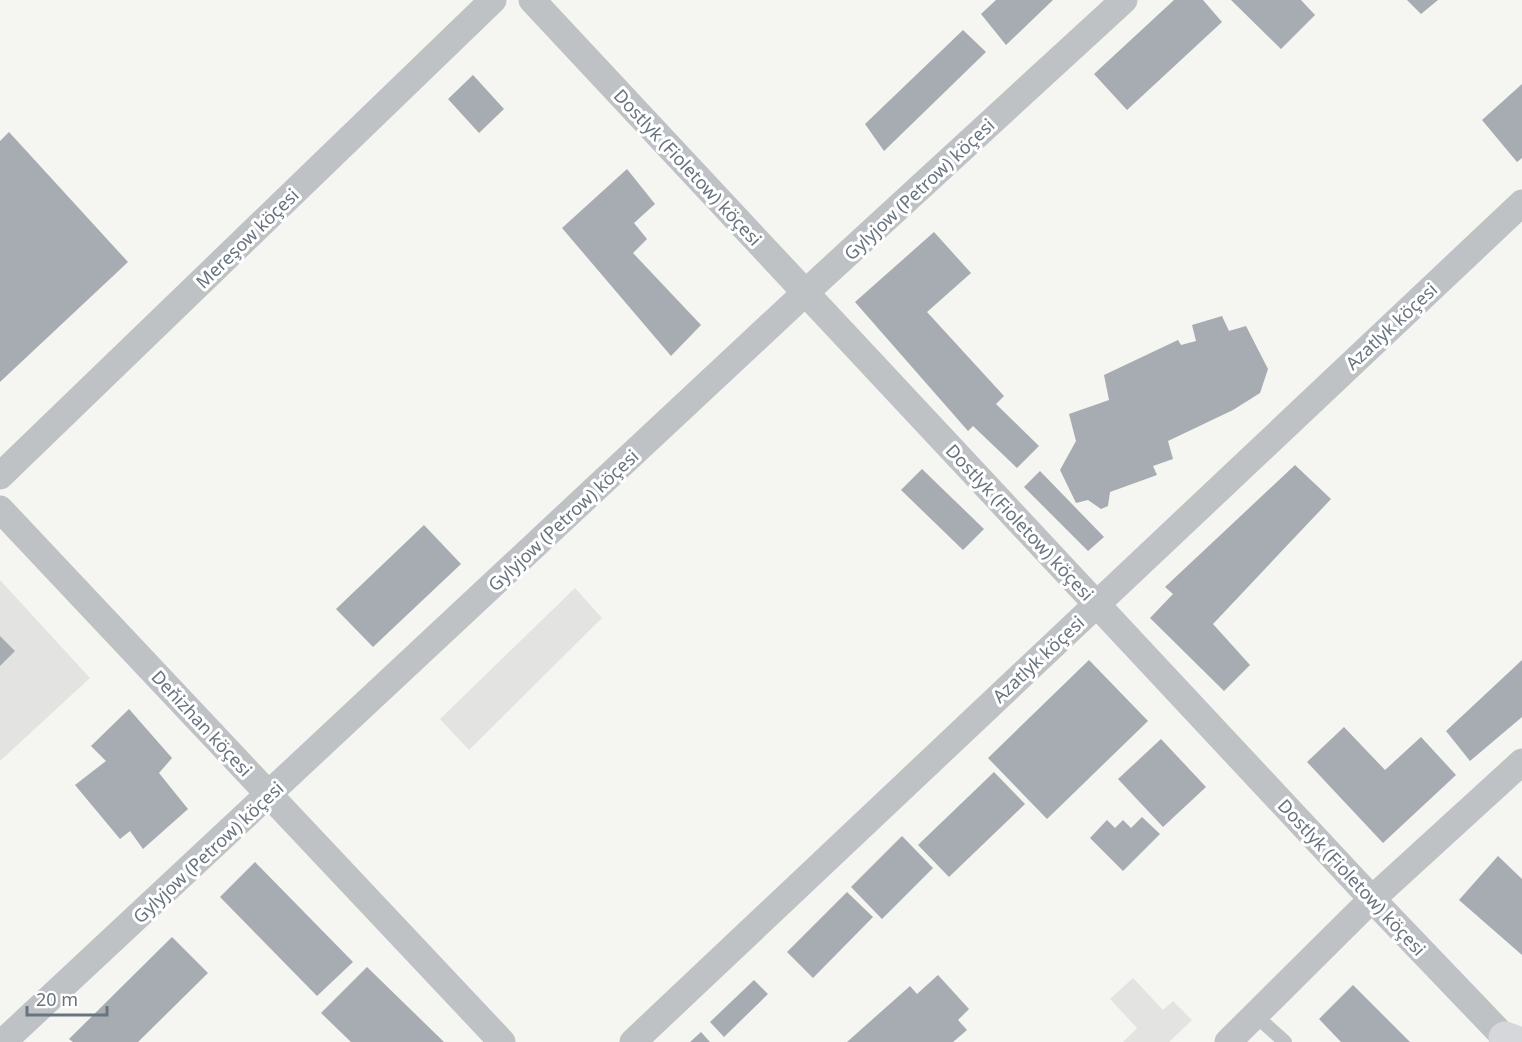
<svg xmlns="http://www.w3.org/2000/svg" width="1522" height="1042" viewBox="0 0 1522 1042" font-family="'Noto Sans',sans-serif">
<style>
.built{fill:#e3e4e2}
.building{fill:#a6acb1}
.lines{fill:none;stroke-linecap:round;stroke-linejoin:round}
.lane{stroke:#bfc2c5;stroke-width:14}
.street{stroke:#bfc2c5;stroke-width:27}
.highway{stroke:#d5d7db;stroke-width:33}
.labels{text-anchor:middle;dominant-baseline:central;stroke-width:6;stroke-linejoin:round;paint-order:stroke}
.street-label{font-size:18px;fill:#68747f;stroke:#fff}
</style>
<rect width="100%" height="100%" fill="#f5f5f2"/>
<path class="built" d="M0,580L90,678L0,761Z
M575,588L602,618L469,750L440,719Z
M1133,978L1163,1010L1173,1001L1192,1020L1169,1042H1123L1137,1028L1110,999Z"/>
<path class="building" d="M996,0H1053L1006,45L981,14Z
M1174,0H1203L1222,22L1127,110L1094,74Z
M1231,0H1301L1315,15L1281,49Z
M1407,0H1438L1421,14Z
M963,30L986,52L884,151L865,124Z
M473,75L504,109L479,133L448,99Z
M1522,84V158L1517,162L1482,120Z
M9,132L128,262L0,382V141Z
M627,169L655,204L634,223L647,239L633,253L701,325L671,356L562,228Z
M934,232L971,273L927,312L1004,396L996,404L1039,446L1017,468L973,426L968,431L855,302Z
M1222,316L1229,331L1246,326L1268,369L1260,393L1233,410L1168,441L1173,459L1153,466L1157,475L1110,492L1108,506L1101,509L1088,500L1076,503L1060,470L1076,441L1069,414L1109,400L1104,375L1178,340L1181,345L1196,341L1192,325Z
M1295,465L1331,499L1213,624L1250,665L1224,691L1150,618L1173,594L1165,587Z
M922,469L984,529L963,550L901,490Z
M1040,471L1104,537L1088,551L1024,487Z
M424,525L461,564L373,647L336,609Z
M0,636L15,651L0,666Z
M1089,660L1148,721L1047,819L988,758Z
M1522,660V717L1470,761L1446,731Z
M129,709L172,758L159,773L188,809L143,849L130,831L120,839L75,785L106,761L91,746Z
M1344,727L1385,770L1421,737L1456,775L1383,843L1307,762Z
M1161,739L1206,787L1163,827L1118,779Z
M994,772L1025,804L949,877L918,845Z
M1142,817L1160,834L1123,871L1090,838L1107,820L1115,828L1123,820L1131,828Z
M902,836L933,868L882,919L851,887Z
M1498,856L1522,879V955L1459,900Z
M255,862L353,962L317,996L220,897Z
M847,892L873,917L813,978L787,952Z
M172,937L208,973L138,1042H73L69,1039Z
M367,967L444,1042H351L321,1013Z
M938,975L969,1009L958,1020L967,1030L953,1042H847L910,986L917,994Z
M754,980L768,994L724,1037L710,1022Z
M1353,985L1410,1042H1341L1319,1019Z
M701,1032L710,1042H690Z"/>
<g class="lines">
<path class="lane" d="M1255,1015L1285,1042"/>
<path class="street" d="M532,0L1372,899L1509,1042
M0,476L493,0
M0,509L502,1042
M3,1042L805,293L1124,0
M633,1042L1522,203
M1228,1042L1372,899L1522,762"/>
<path class="highway" d="M1505,1038L1516,1042"/>
</g>
<g class="labels">
<g class="street-label">
<text transform="translate(688 167) rotate(47)">Dostlyk (Fioletow) köçesi</text>
<text transform="translate(919 189) rotate(-43)">Gylyjow (Petrow) köçesi</text>
<text transform="translate(247 238) rotate(-44)">Mereşow köçesi</text>
<text transform="translate(1391 326) rotate(-43)">Azatlyk köçesi</text>
<text transform="translate(563 520) rotate(-43)">Gylyjow (Petrow) köçesi</text>
<text transform="translate(1020 522) rotate(47)">Dostlyk (Fioletow) köçesi</text>
<text transform="translate(1038 659) rotate(-43)">Azatlyk köçesi</text>
<text transform="translate(202 723) rotate(47)">Deňizhan köçesi</text>
<text transform="translate(208 852) rotate(-43)">Gylyjow (Petrow) köçesi</text>
<text transform="translate(1352 877) rotate(47)">Dostlyk (Fioletow) köçesi</text>
</g>
</g>
<path d="M27 1006v9h80v-9" fill="none" stroke="#68747f" stroke-width="3"/>
<text x="36" y="1006" font-size="18" fill="#68747f" stroke="#ffffff" stroke-width="4.5" paint-order="stroke">20 m</text>
</svg>
